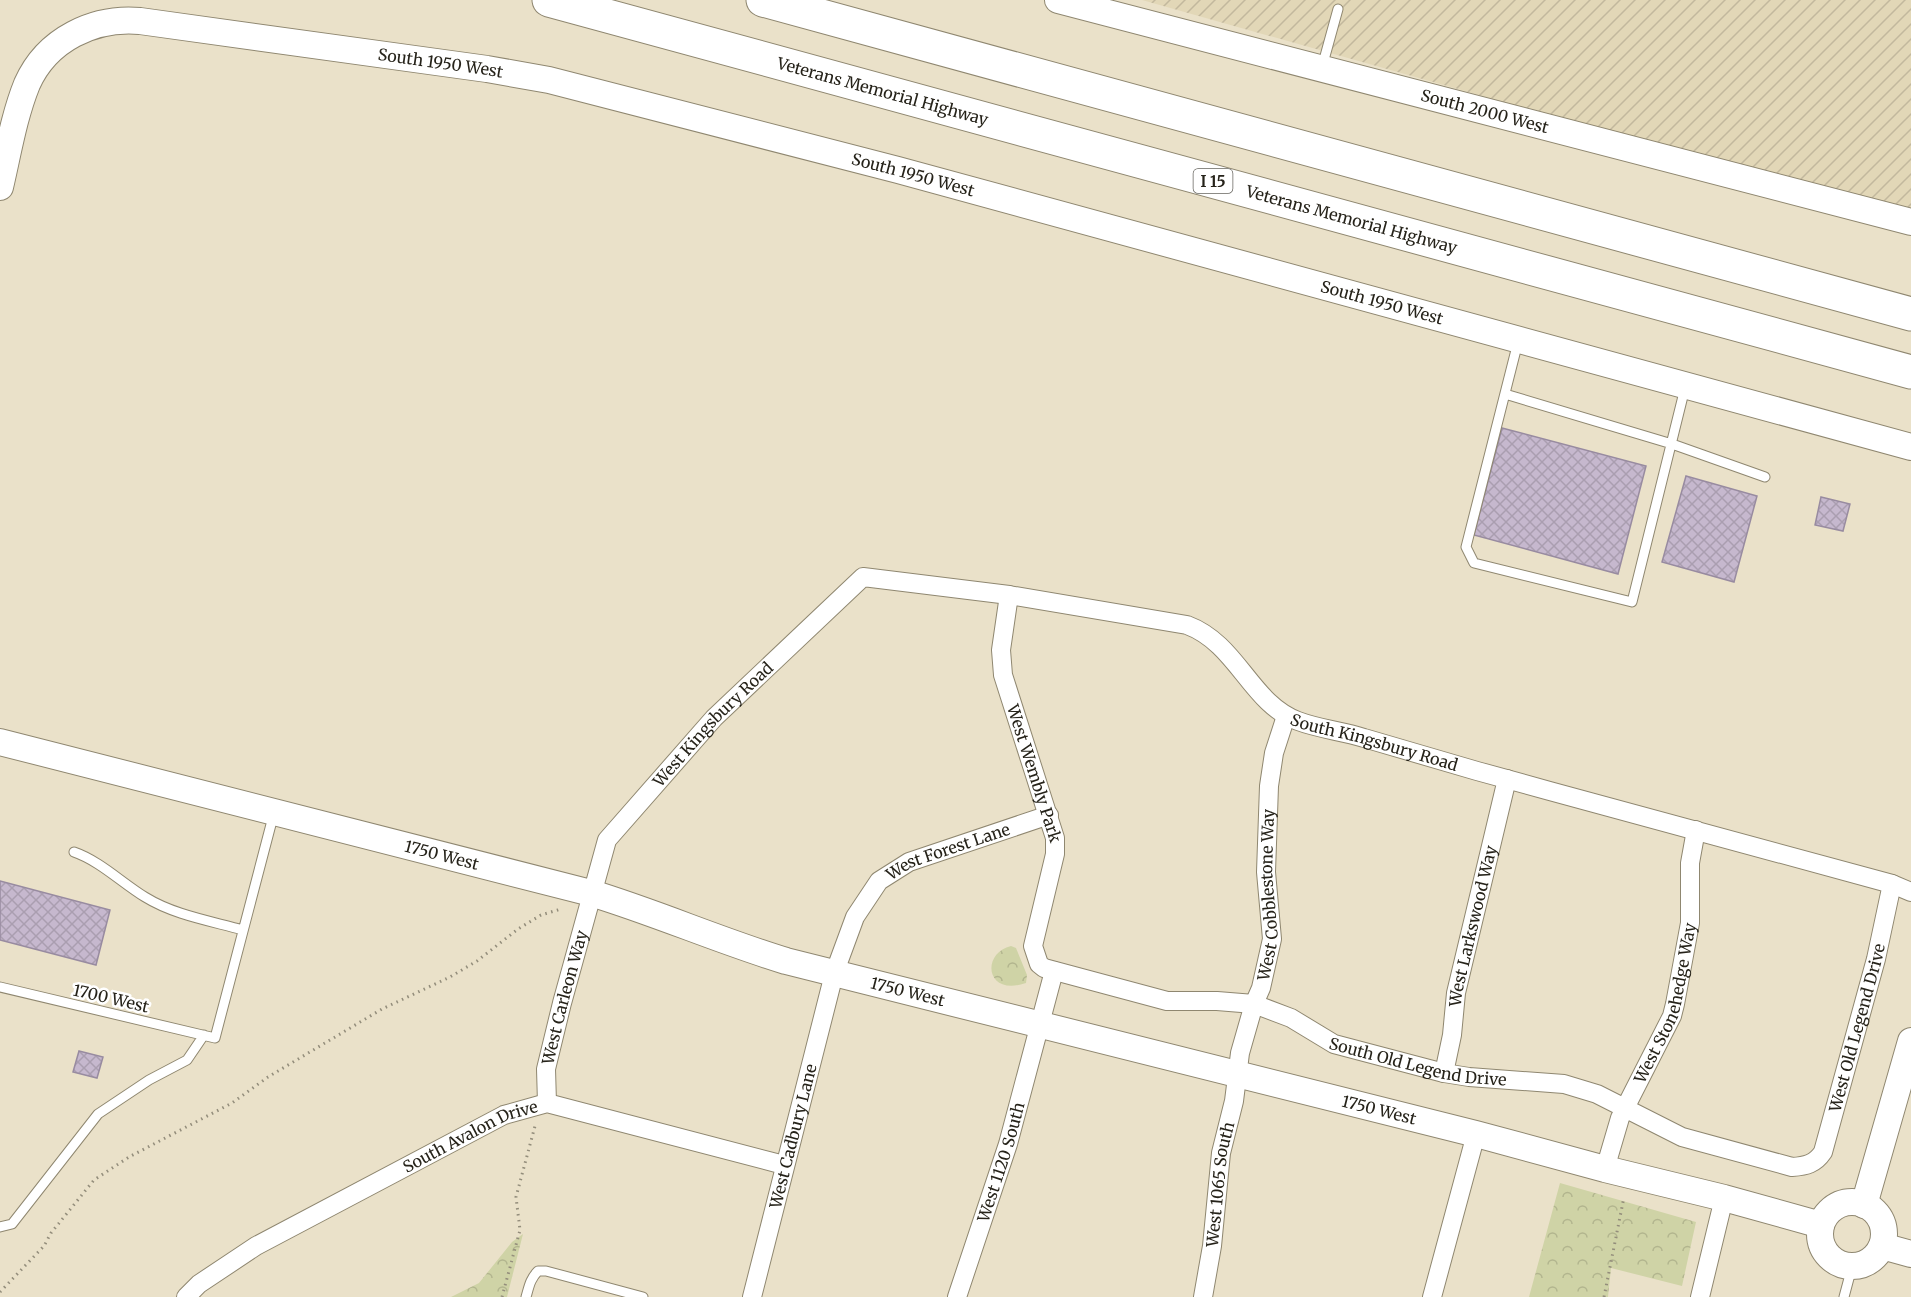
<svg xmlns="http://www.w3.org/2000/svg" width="1911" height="1297" viewBox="0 0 1911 1297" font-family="Merriweather,serif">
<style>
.industrial{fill:url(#industrial-furrows)}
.park{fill:url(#park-crowns)}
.building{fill:url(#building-cross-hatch);stroke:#988ba0;stroke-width:1.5}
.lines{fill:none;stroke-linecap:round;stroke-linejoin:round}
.lane-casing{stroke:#8f8770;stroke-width:11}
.street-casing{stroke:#8f8770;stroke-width:20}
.secondary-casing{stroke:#8f8770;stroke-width:28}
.highway-casing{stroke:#8f8770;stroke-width:35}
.path{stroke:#938d7b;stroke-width:3;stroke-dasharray:1.5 4.5;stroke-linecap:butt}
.lane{stroke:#fff;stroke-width:9}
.street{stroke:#fff;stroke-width:18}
.secondary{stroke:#fff;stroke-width:26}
.highway{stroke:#fff;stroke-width:33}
.labels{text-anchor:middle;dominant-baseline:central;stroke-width:5;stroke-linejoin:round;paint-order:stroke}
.shield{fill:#fff;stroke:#67655f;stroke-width:1.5}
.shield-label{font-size:15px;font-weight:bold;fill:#26231a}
.street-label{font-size:16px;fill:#26231a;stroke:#fff}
</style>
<defs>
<pattern id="industrial-furrows" width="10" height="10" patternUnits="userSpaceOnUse" patternTransform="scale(1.5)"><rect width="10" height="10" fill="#e2d7b7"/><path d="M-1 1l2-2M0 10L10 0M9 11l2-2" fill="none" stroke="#c2b89d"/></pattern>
<pattern id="park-crowns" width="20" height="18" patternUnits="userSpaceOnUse" patternTransform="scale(1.5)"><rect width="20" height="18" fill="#cfd3a6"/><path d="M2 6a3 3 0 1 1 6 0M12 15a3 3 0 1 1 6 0" fill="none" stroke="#b2b58e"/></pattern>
<pattern id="building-cross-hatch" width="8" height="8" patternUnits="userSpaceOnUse" patternTransform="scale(1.5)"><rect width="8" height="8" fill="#c6b8ce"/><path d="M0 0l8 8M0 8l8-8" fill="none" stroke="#aa9eb0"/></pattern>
</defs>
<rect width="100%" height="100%" fill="#eae1c9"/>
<path class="industrial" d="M1142,0H1911V217Z"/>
<path class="park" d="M1011,946L1016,948L1027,975L1026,983C985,997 981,953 1011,946Z
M1560,1183L1696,1222L1682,1286L1611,1268L1608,1297H1529Z
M523,1234L507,1297H451L479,1283L512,1242Z"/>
<path class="building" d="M1502,428L1646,466L1618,574L1474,535Z
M1686,476L1757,496L1734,582L1662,562Z
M1821,497L1850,504L1843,531L1815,525Z
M0,881L110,910L96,965L0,940Z
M79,1051L103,1057L97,1078L73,1072Z"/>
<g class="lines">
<g class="lane-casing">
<path id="lane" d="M1322,67L1338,9
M1518,342L1466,547L1474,563L1632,602L1685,388
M1505,394L1672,444L1765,477
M74,852C100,861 122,883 145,897C174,915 211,921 243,930
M0,987L215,1038L274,813
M0,1227L12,1224L98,1114L149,1080L187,1060L204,1035
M526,1297C529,1287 530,1279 538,1271H546L643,1297
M1844,1297L1852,1267"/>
</g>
<g class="street-casing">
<g id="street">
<path id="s1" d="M1009,595L1001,650L1003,675L1055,838V854L1033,946L1039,964L1044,968L1167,1001H1217L1254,1004L1291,1018L1334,1044L1444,1073L1469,1077L1564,1084L1597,1094L1682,1137L1792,1167C1806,1166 1815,1164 1823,1152L1876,959L1892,884"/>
<path id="s2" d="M1444,1073L1452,1035L1456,993L1507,779"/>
<path id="s3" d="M547,1103L546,1069L562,1003L607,840L714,718L863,577L1009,595L1187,625C1238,644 1250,703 1298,721C1319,729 1342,731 1364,738C1401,749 1439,760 1477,771C1615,809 1753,846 1892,884L1911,892"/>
<path id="s4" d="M1605,1169L1620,1118L1672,1016L1675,1004L1690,923V863L1696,830"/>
<path id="s5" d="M186,1297L199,1284L256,1246L504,1115L547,1103L784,1165"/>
<path id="s6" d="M752,1297L834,974L855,917L879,881L909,862L1049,815"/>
<path id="s7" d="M957,1297L1008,1144L1054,971"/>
<path id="s8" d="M1203,1297L1212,1246L1221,1153L1234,1101L1240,1053L1254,1004L1261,988L1272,939L1266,872L1269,786L1274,753L1286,716"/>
<path d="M1432,1297L1476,1134"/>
<path d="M1700,1297L1724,1198"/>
</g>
</g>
<g class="secondary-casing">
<g id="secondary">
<path id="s9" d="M1058,0L1911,222"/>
<path id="s10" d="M0,187C8,153 14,116 27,84C47,39 94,17 140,21L487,69L549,80L898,170L1911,447"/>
<path id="s11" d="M0,742L591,893C657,913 720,941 786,961L1476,1134L1605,1169L1724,1198L1821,1225"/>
<circle cx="1852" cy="1234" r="32"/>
<path d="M1864,1205L1911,1041"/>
<path d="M1882,1246L1911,1254"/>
</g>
</g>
<g class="highway-casing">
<g id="highway">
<path id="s12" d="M549,0L1911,372"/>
<path d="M763,0L1911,314"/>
</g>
</g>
<path class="path" d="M0,1292L44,1246L51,1233L94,1180L129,1157L232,1103L268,1077L382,1009L450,977L477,961L518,929L541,915L561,909
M502,1297L520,1230L516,1197L535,1126
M1604,1297L1624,1197"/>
<use href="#lane" class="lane"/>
<use href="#street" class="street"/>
<use href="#secondary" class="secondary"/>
<use href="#highway" class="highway"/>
</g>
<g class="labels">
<rect class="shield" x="1193.5" y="169" width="39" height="24" rx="4.5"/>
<g class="shield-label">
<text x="1213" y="181">I 15</text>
</g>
<g class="street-label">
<text stroke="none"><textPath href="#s10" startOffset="548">South 1950 West</textPath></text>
<text stroke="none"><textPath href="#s12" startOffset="346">Veterans Memorial Highway</textPath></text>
<text stroke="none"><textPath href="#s9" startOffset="441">South 2000 West</textPath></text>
<text stroke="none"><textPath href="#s10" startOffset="1034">South 1950 West</textPath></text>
<text stroke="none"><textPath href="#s12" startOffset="832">Veterans Memorial Highway</textPath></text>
<text stroke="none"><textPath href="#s10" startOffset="1520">South 1950 West</textPath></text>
<text stroke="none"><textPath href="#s3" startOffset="428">West Kingsbury Road</textPath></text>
<text stroke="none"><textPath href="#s3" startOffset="1194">South Kingsbury Road</textPath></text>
<text stroke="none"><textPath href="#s1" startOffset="184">West Wembly Park</textPath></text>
<text stroke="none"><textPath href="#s6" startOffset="513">West Forest Lane</textPath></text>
<text stroke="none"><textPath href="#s11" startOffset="456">1750 West</textPath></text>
<text stroke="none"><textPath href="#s8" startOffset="410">West Cobblestone Way</textPath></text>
<text stroke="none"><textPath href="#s2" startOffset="150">West Larkswood Way</textPath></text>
<text stroke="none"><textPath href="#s11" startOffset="942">1750 West</textPath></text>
<text stroke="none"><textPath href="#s3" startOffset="108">West Carleon Way</textPath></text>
<text transform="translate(111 998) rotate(13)">1700 West</text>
<text stroke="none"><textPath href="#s4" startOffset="178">West Stonehedge Way</textPath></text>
<text stroke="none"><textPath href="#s1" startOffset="1335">West Old Legend Drive</textPath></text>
<text stroke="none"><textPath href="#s1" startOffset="778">South Old Legend Drive</textPath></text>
<text stroke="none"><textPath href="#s11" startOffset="1428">1750 West</textPath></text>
<text stroke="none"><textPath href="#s6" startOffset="166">West Cadbury Lane</textPath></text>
<text stroke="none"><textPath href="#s5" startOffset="328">South Avalon Drive</textPath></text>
<text stroke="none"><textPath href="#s7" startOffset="142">West 1120 South</textPath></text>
<text stroke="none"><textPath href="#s8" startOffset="114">West 1065 South</textPath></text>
</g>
</g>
</svg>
